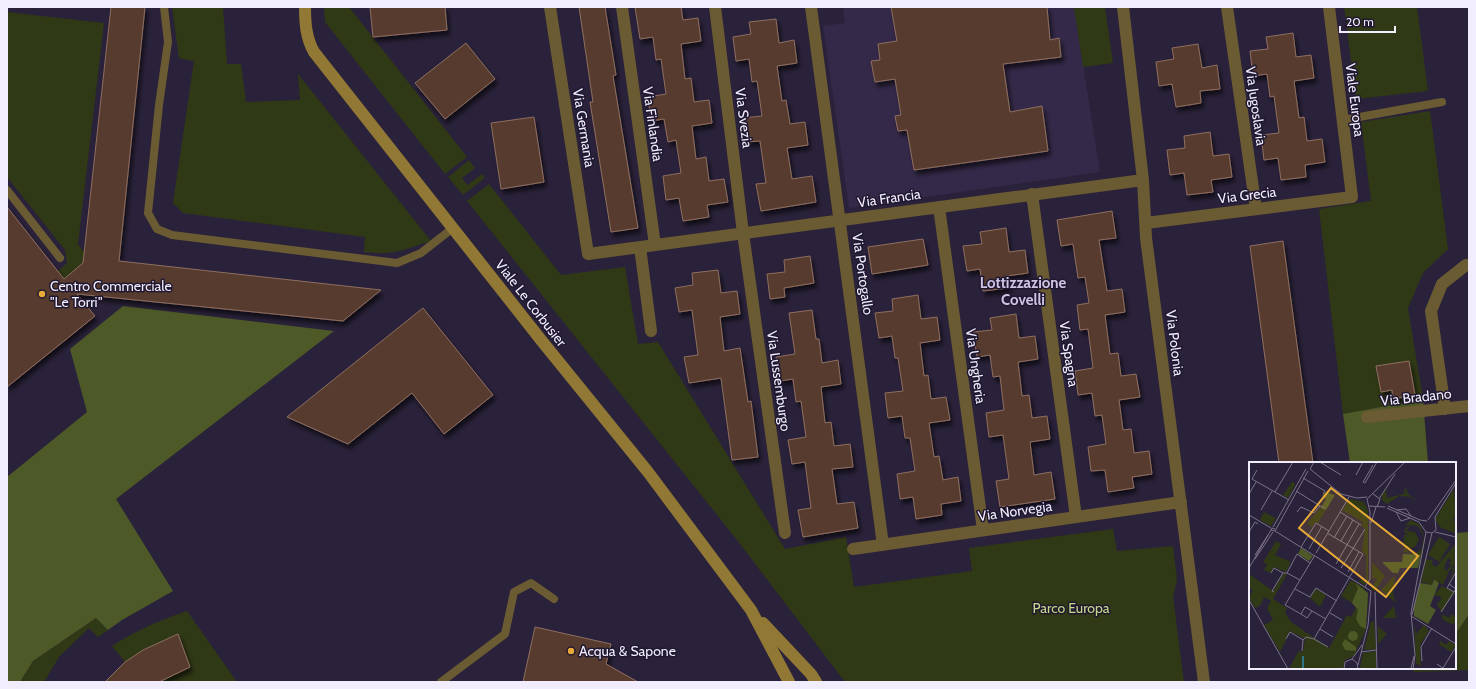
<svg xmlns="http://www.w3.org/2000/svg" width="1476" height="689" viewBox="0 0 1476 689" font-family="Cabin,sans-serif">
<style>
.built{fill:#342948}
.green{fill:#303915}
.forest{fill:#4d5926}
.building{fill:#573b2f;stroke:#8e6e61;filter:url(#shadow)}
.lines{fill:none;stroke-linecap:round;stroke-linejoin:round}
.lane{stroke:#6b5b33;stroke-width:8}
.street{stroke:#6b5b33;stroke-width:12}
.secondary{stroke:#917834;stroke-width:12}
.poi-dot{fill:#e9ab38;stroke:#201830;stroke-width:1.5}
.labels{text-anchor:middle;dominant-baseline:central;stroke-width:3;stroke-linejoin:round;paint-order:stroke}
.street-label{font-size:14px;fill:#f1edfd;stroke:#201830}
.poi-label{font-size:14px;fill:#f1edfd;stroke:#201830;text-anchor:start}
.park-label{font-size:14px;fill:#c4d98a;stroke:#201830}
.neighbourhood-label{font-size:15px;font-weight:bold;fill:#cdc4e4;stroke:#201830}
.inset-river{fill:none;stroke:#2f7589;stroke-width:2}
.inset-road{fill:none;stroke:#7a7388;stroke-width:1}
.view{fill:#e9ab38;fill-opacity:0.15;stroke:#e9ab38;stroke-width:2}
.inset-edge{fill:none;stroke:#f1edfd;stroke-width:2}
</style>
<defs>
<filter id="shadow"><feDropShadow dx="2.5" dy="4.5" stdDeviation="2" flood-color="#0009"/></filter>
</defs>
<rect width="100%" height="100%" fill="#2a223a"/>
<path class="built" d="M843,7H1074L1100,172L849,208L823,26L845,23Z"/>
<path class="green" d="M172,7H223L227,64H241L246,102L300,100L298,74L431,241C406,249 392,256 364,252L365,237L183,213L173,203L194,61L179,58Z
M324,7H349L467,157L445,174L325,22Z
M1074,7H1105L1113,63L1083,67Z
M1344,7H1417L1428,91L1356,99Z
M7,12L104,23L78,244L89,259L64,279L58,271L67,263L65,250L7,177Z
M1430,111L1448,249L1423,273L1408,308L1423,399L1343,414L1319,209L1371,201L1361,122Z
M469,160L475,168L462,178L467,185L482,174L485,178L463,195L448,177Z
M489,184L561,275L625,267L638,344L658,342L785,549L846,537L854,587L972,571L969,548L1113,529L1117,551L1173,546L1177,580L1173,597L1184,682H845L737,540L467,201Z
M187,611L237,682H159L189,667L178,634L143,650L125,662L112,646C135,631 160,620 187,611Z
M1469,614V670L1414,672L1413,668H1455V635Z
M96,618L108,630L98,637L89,628L59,657L44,682H20L33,661Z"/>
<path class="forest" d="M123,306L334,331L116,499L173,591L122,620L108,630L96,618L33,661L20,682H7V477L87,412L70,349Z
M1423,399L1428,463H1350L1343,414Z
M1469,532V614L1455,635V533Z"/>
<path class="building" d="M111,7H145L119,261L381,290L343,321L77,294L95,316L7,387V207L64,279L83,263Z
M370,7H445L447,30L373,37Z
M579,7H605L616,75L613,76L638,228L611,232L590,102H593Z
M635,7H681L683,20L698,18L701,41L681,44L685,79L691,78L694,102L709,100L712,123L692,126L696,159L706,157L709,181L724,179L728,202L707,205L709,217L683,221L679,198L666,200L663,176L681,173L676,140L668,142L664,119L651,121L648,97L666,94L661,59L656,60L653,37L640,39Z
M891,7H1047L1050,40L1059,38L1061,57L1003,64L1010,112L1042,106L1048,151L914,170L907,130L898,131L895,116L901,115L895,79L875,82L871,61L880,60L878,44L897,41Z
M776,19L779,43L794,40L797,63L777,66L782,101L786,100L790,124L805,122L808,145L787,148L792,179L812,176L816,202L761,211L756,184L766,183L760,141L747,142L743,118L762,116L757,81L752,82L749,59L736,61L733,37L751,34L749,22Z
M1293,33L1296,57L1311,55L1314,78L1294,81L1299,118L1304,117L1307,141L1322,139L1325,162L1305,165L1306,177L1281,180L1278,158L1264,160L1261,135L1279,133L1274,96L1270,97L1267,74L1253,76L1250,51L1268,49L1266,37Z
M466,43L495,79L445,119L415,83Z
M1198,44L1202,68L1217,65L1220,89L1200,91L1201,103L1176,107L1172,84L1159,86L1156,62L1174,59L1172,48Z
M534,117L544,182L501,189L491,123Z
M1210,132L1213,156L1229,154L1232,177L1211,180L1213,192L1187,195L1184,173L1170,175L1167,150L1185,148L1184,136Z
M1112,211L1116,238L1099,240L1107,291L1122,289L1125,312L1105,315L1110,354L1118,353L1121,376L1136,374L1140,397L1119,400L1123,430L1131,429L1134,453L1149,451L1152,474L1132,477L1134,488L1108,492L1105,470L1091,471L1088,447L1106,444L1102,415L1095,416L1092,393L1078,395L1075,371L1093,368L1088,329L1080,330L1077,305L1089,303L1085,277L1078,278L1073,244L1061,246L1057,220Z
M1006,228L1009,252L1025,250L1028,273L1007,276L1009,288L983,291L980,269L967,271L963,246L982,244L980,232Z
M923,239L928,265L872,274L868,247Z
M1283,241L1313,463H1279L1250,246Z
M810,256L814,283L784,288L785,297L770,299L767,274L785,272L784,260Z
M718,270L721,293L737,291L740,314L720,317L724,351L740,348L748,402L751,401L758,457L732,460L721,378L689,383L684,357L698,355L692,310L679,312L675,288L693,285L692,273Z
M918,295L921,319L937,317L940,340L920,343L924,376L928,375L931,399L946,397L950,420L929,423L934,457L939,456L943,480L958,477L961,501L941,504L942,515L916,519L913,497L900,499L897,474L915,471L910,438H905L902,416L888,418L885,393L903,391L898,358H895L892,336L879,338L875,313L893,311L892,299Z
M423,308L493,395L444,434L412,393L348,444L287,417Z
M812,310L816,339H819L822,363L838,360L841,384L821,387L825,423L831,422L834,446L850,444L853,467L832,469L837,504L854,502L858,528L803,537L798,510L811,508L805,462L792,464L788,440L806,437L801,401L796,402L793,379L780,381L776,357L795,354L789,313Z
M1016,314L1019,338L1035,336L1038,359L1018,362L1022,396L1029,395L1032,418L1047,416L1050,439L1030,442L1034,475L1051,472L1055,499L1000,507L996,481L1009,479L1003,435L989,437L986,413L1004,410L1000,376L993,377L990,355L977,357L973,332L992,330L990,318Z
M1409,361L1415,395L1393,399L1392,390L1381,392L1376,366Z
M535,627L611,644L606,664L638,682H523Z
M178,634L190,667L159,682H105L125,662L143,650Z"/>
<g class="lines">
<path class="lane" d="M164,7L168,42L159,105L148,213L157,229L172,235L397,263L421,253L453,228
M1343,120L1442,102
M7,190L60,258
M441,682L505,634L514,592L531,583L554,599"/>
<path class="street" d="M550,7L588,254L1143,180
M622,7L655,245
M715,7L743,233L785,533
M811,7L883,545
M1123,7L1143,180L1146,238L1204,682
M1227,7L1256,209
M1032,194L1076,517
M939,207L983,530
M1146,223L1352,197L1329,7
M640,247L651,331
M1445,409L1431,311L1442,284L1466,265H1469
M1367,417L1469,406
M853,549L1181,502"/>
<path class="secondary" d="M305,7C305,23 306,38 314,52L541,340L648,472L751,610L789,682
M763,623L811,674L816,682"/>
</g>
<g class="poi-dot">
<circle cx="42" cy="294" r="4"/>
<circle cx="571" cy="651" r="4"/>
</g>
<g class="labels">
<g class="street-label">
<text transform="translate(1355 100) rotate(83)">Viale Europa</text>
<text transform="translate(1256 106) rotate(82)">Via Jugoslavia</text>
<text transform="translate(744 118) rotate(83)">Via Svezia</text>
<text transform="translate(653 124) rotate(82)">Via Finlandia</text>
<text transform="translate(584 128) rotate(81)">Via Germania</text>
<text transform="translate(1247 195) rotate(-7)">Via Grecia</text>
<text transform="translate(889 198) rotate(-8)">Via Francia</text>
<text transform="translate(863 274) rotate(82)">Via Portogallo</text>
<text transform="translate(531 303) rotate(52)">Viale Le Corbusier</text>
<text transform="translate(1175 343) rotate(83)">Via Polonia</text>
<text transform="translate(1069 354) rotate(82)">Via Spagna</text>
<text transform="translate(976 366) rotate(82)">Via Ungheria</text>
<text transform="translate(779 381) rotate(82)">Via Lussemburgo</text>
<text transform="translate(1416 397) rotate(-6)">Via Bradano</text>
<text transform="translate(1015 511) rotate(-8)">Via Norvegia</text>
</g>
<g class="poi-label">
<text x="50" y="286">Centro Commerciale<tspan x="50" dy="16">"Le Torri"</tspan></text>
<text x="579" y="651">Acqua &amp; Sapone</text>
</g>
<g class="park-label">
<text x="1071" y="608">Parco Europa</text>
</g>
<g class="neighbourhood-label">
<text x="1023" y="283">Lottizzazione<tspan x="1023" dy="17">Covelli</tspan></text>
</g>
</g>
<g transform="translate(1249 462)">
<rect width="207" height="207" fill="#2a223a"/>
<path d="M44,19L46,23L39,36L34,33ZM140,24L137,29L138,36L155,32L156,24L159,32L165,36L166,37L163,41L165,37L162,35L150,34L138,42L133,38V33ZM205,27L207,52L204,58L207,60V72L191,65L186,57ZM101,37L115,40L119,48V118L116,123L110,120L111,117L117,120V93L113,90L116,66L112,64L114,60L93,48ZM72,45L77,48L69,61L66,60L63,65L58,62ZM15,50L27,56L22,64L11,58ZM162,58L171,63L175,74L176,78L169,108L172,93L160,94V92H166L173,87L175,75L169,64L156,63ZM161,64L157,69L166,70L170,78L166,85L157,87L161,91L155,90V73L159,72L155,70L156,66ZM190,75L201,82L190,100L179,93ZM35,77L26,93L42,100L37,110L25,105L21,111L15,108L18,103L14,100L27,79L32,82ZM207,81V102L205,105L200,102L202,98L199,96L195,106L198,109L201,104L207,107L198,122L205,107L203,110L204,107H201L194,123L185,117V113L183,123L172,120L177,97L184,98L183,102L187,105ZM123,100L136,114L126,129L122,128L128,117L123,116ZM0,112L24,129L34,112H38L24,137L38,146L36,151L42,160L80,186L98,153L102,155L108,144L92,134L102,118L115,126L119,139L116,169L105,194L96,198L94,207H40L49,190L54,189L56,177L41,169L31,190L15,163L24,158L18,146L22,139L15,135L12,143L6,146L0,136L4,128L0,126ZM144,115H146L144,132L147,141L132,128ZM193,124L205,130L193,150L188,143L193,135L185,133ZM67,127L77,133L71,145L61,136ZM145,144L147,156H134ZM193,152L200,156L202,152L207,155V161L202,162L193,157ZM125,159L127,187L115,188L122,160ZM165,159L167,172L175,163L180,169L171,183L172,204L167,202ZM129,164L138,172L129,182ZM191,179L197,183L200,179L207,183L202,190L190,182ZM127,189V207L111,206L114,191Z" fill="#303915"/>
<path d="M76,30L86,33L77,48L72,45L77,37L73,34ZM52,86L64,94L60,99L49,92ZM154,92L172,93L169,106H151L149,111H144L133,100H153ZM185,117L190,121L181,144L187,148L179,162L165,154V145L171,121L183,123ZM106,121L119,131L117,167L111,164L107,157L109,148L103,141L109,126ZM99 174a5 5 0 1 1 10 0a5 5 0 1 1-10 0ZM96,177L107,185V189L96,188L93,182Z" fill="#4d5926"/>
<path class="inset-river" d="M54,207V194"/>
<path class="inset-road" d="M65,0L61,7L92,32L108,36L118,35M71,0L92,13M124,3L114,20L116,21L128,0M8,8L3,17L40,38M107,13L114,0M54,16L76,29L74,32M47,29L76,47M26,30L44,0M0,32L7,20M124,32L131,37L128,45M130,37L146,12M120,44L136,45M139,44L171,58L178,59M138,46L170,60L177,70L162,151L166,193L164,207M12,48L23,29M148,48L157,47L162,54M48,50L52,45L65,51L71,44M91,50L112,63M147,50L152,59L161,56M0,53L22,66M179,58L207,18M122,61L127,45M24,65L57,7M26,67L23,66L22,68L26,69L59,9M26,69L122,129L119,163L109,203M0,70L6,60L9,62M177,70L183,71L187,68L186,55L207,21M186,70L207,75M78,71L114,92L65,177L79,185M85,76L98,54M92,79L104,58M52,85L67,61L80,69M60,87L73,64M67,91L100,35M6,93L19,73M66,93L36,143L52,152L56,145L77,157M6,97L24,70M87,102L110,62M0,106L22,68M92,106L116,67M99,110L110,90M22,111L25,106L34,111M38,111L51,118M200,122L207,127L205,130M116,125L121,117V50L118,37L156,0M46,127L61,135L67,126L88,139M25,130L23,129L34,111H38L48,92L61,101M126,130L128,207M0,138L39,207M192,150L205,130L198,126L207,110M81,151L93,158M52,152L58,156L63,149M163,153L183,71M162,154L207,182M71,167L84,175M37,177L41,170L54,178M53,189L54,178L57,175L65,177M112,190L127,188M103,197L113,183M173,199L172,185L183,166M188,202L194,206L207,185M95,207L96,200L103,197L108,201L109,207M162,207L165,194"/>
<path class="view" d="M82,26L169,94L137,135L50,66Z"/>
<rect width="207" height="207" class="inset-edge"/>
</g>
<rect width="1476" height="689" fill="none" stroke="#f1edfd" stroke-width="16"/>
<path d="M1340 26v6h55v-6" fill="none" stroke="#f1edfd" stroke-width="2"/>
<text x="1346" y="26" font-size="12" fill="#f1edfd" stroke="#201830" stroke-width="3" paint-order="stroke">20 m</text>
</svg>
